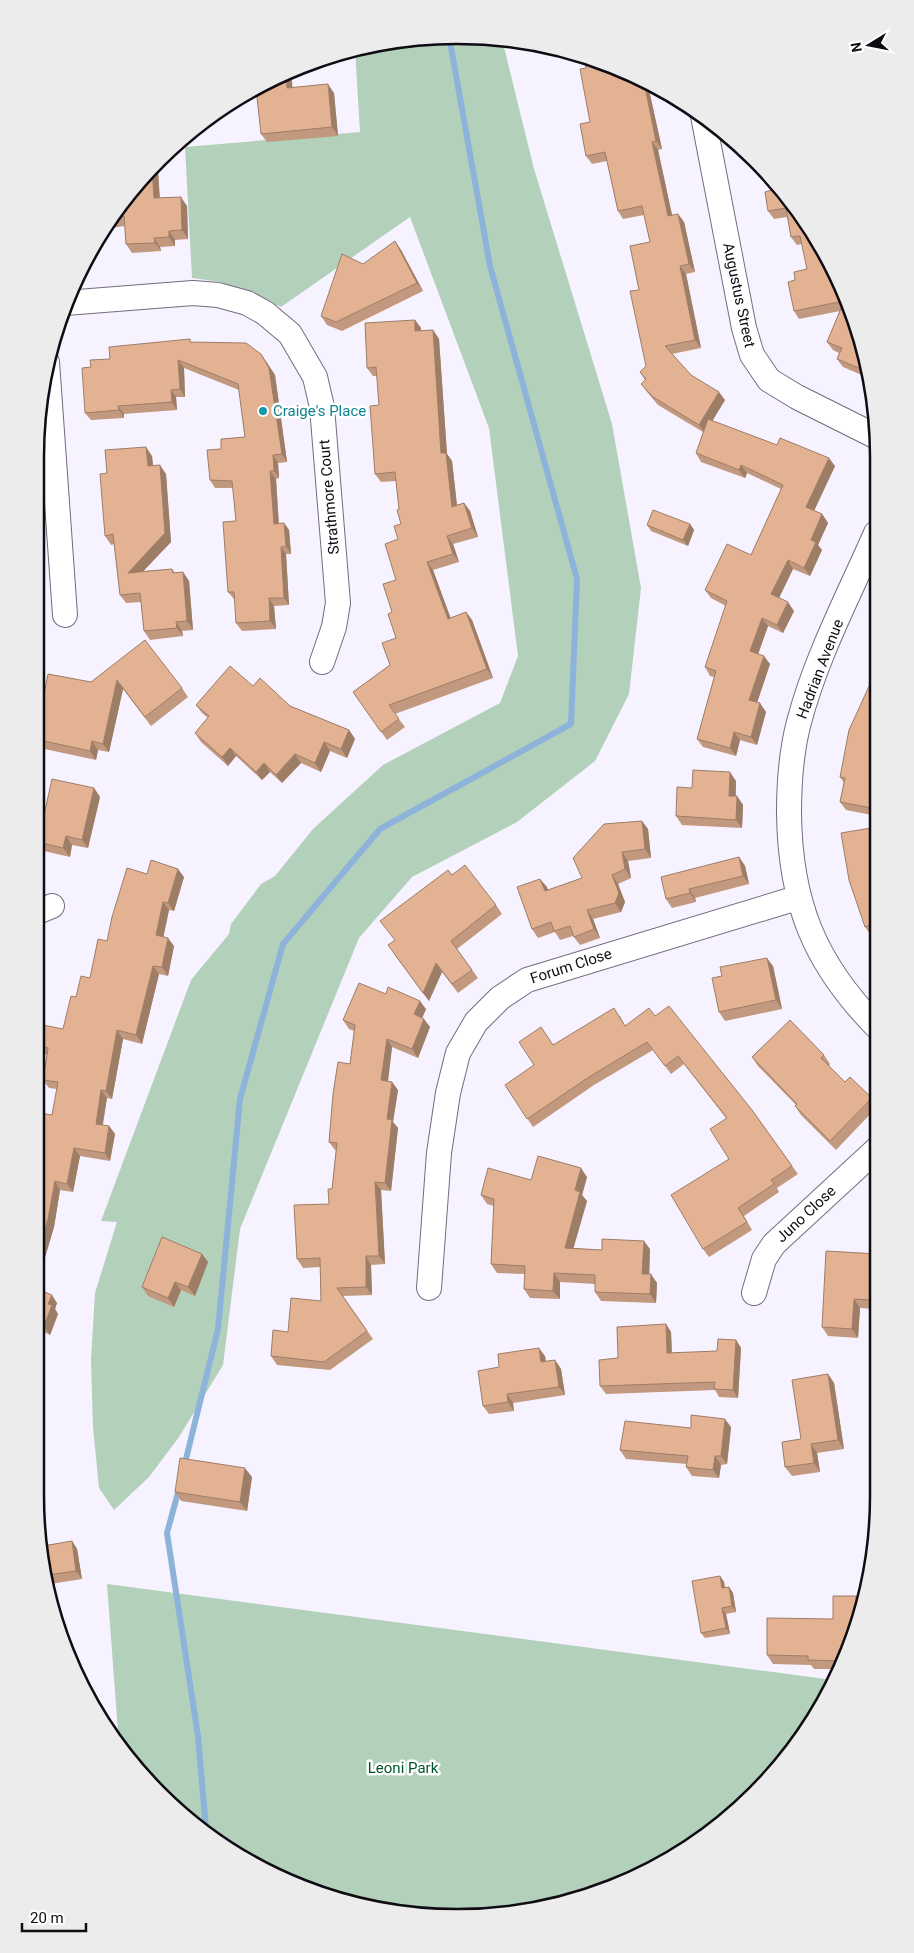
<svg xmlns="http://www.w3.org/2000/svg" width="914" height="1953" viewBox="0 0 914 1953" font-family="Roboto,sans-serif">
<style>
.green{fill:#b3d0ba}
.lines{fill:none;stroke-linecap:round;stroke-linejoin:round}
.stream{stroke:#8eb3db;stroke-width:6}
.minor-casing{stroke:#746c7e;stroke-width:26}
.minor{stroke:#fff;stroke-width:24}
.wall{fill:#c2997e}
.shaded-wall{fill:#9e7d67}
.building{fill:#e2b293;stroke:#9e7d67}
.culture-dot{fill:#0f9aa8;stroke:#fff;stroke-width:2}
.labels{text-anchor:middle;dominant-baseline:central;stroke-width:5;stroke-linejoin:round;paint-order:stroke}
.street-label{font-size:15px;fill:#0f0c13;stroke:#fff}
.culture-label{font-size:15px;fill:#0d838f;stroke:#fff;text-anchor:start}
.park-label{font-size:15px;fill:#02552b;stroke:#fff}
.rim{fill:none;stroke:#0f0c13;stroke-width:2.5}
</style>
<rect width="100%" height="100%" fill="#f7f2ff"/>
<path class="green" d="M457,35L502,39L534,169L612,424L641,588L629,694L595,761L517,822L412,877L359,938L240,1229L223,1365L179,1437L149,1477L114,1510L99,1488L93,1427L91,1360L95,1293L117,1222L101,1221L191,980L229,934L231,924L261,884L275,876L313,829L383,765L500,703L518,656L489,428L410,217L281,307L221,282L192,278L185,147L360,132L355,49L374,43Z
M107,1584L833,1680L774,1774L668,1862L592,1896L512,1914L375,1910L246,1862L140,1774L119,1745Z"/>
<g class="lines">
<path class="stream" d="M184,1467L218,1329L240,1099L283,944L380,829L571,724L577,579L490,266L449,36
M179,1489L167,1533L198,1736L206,1829"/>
<g class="minor-casing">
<path id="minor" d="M703,116L744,328L752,355L769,380L797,397L875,436
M65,303L193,293L218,295L247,303L265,313L290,334L315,377L322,407L338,603L334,627L322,662
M47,362L65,615
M876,533C849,595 816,657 799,722C791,752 789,782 789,813C790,902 814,963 877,1027
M35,913L52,906
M429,1288L439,1153L448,1093L458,1053L476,1022L500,998L527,980L797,898
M754,1293L764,1259L774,1244L878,1148"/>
</g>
<use href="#minor" class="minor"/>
</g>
<path class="wall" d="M618,67L653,87V89L649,90L662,149L658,150L672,215L678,214L684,222L695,272L686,274L701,348L672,354L691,375L725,400L712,421L835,466L814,511L822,514L828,523L818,545L822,550L810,576L793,569L779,598L794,611L783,633L768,626L758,654L770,664L757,702L766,712L757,745L740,740L736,756L703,747L697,739L714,677L710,676L705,667L726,606L711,598L705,590L751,555L781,489L747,473L745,478L701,462L696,453L703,432L658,405L647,392L641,384L645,380L640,372L646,366L639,290L650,242L644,215L623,219L618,211L607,161L592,164L586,156L590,122L586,68Z
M286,72L292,81V87L334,93L338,136L267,142L261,134Z
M154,164L158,170L160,198L187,206L188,239L175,240V246L160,247L161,251L132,253L126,244L125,226L103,229L106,223Z
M770,178L850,309V311L851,310L872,391L868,389L862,380L864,376L843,367L837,359L839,353L833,350L827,342L840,311L799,319L794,311L795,280L807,269L802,244L797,245L791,237L787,217L774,219L768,211L772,190Z
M395,241L401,250L423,291L342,331L327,325L321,316Z
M415,320L421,328V331L433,330L439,339L447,454L452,461L457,505L464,503L470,511L478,537L453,544L459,562L433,570L450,618L466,612L472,620L493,678L395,714L405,727L387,740L353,692L390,665L396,638L392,612L396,580L398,539L401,524L396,481L381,482L375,474L379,405L377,376H373L367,368Z
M192,342L266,361L275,375L287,462L278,463L279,478L276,479L279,523H284L289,530L291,554H286L289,605L274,606L276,629L242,631L236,623L235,599H234L228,592L236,521L233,488H215L210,480L221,449L245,437L239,390L184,368L185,397H176L177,410L124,414V418L91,420L85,413L91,367L110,359Z
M152,456L153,466L166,474L171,542L143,571L172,569L175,573L183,572L189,581L193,630L182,631L183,636L150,640L144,631L141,602L126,603L120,595L114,544L111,545L105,536L107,473Z
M690,524L694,530L688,546L651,531L647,525Z
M876,671L877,816L846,810L840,802L844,783L840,777Z
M91,682L182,688L188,697L151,726L123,689L109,752L98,750L96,760L35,747V697L43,699Z
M253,686L290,706L349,730L355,739L347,758L330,751L321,772L301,763L282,783L270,772L262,780L236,756L228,766L201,742L195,733L208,718L202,713L196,705Z
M736,781V796H737L743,805L742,828L682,825L676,816L692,788Z
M94,788L100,797L88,848L72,845L70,857L44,851L38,842Z
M642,821L648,829L651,858L628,861L631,878L618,884L625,902L621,912L593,919L600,938L580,945L573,936L560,940L555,932L538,938L532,929L540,879L548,890L582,878Z
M877,827L876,932L870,934L865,927Z
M35,841L40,850L35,849Z
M739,857L745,866L749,884L695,898L696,902L672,908L666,899Z
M147,874L184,877L174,911L169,910L163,937L174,946L168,976L159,974L142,1044L123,1039L112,1099L107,1098L103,1125L109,1126L115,1134L110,1161L80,1156L73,1192L60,1190L54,1227L36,1288L57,1303L55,1309L58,1314L50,1335L44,1332L42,1337L35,1334V1112L52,1115L57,1089L49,1088L43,1080L47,1055L45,1054L40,1046L63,1029L76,997L90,978L107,941Z
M452,875L496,905L502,914L457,949L478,978L458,993L442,972L429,1001L394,954L395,940Z
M773,966L782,1009L725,1021L719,1012Z
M386,994L426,1009L422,1018L430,1027L418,1058L392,1047L388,1081L392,1082L398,1090L393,1122L398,1128L391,1191L381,1190L385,1264L371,1265L372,1295L343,1296L373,1339L330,1370L277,1365L271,1356L288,1332L321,1301L320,1267L303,1268L297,1259L329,1204L332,1189L336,1150H335L329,1142L350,1064L354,1031L349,1029L343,1020Z
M620,1016L625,1026L655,1016L752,1110L798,1174L777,1188L779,1192L744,1216L752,1230L709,1257L703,1249L729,1159L726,1118L684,1064L671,1074L653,1050L594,1085L533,1127L505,1085L534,1065L553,1045Z
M824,1055L830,1064L829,1066L845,1082L872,1098L878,1106L836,1150L801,1115L795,1106L796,1105L758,1066L752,1057Z
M587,1177L582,1195L587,1201L573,1248L602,1250L650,1249L649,1274L657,1283L656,1303L601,1301L595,1292V1284L560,1282V1299L530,1298L524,1289L525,1274L497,1273L491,1264L494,1206L487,1204L481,1195Z
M202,1254L208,1262L195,1296L181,1290L174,1307L148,1296L142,1287Z
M878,1254V1288L876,1309L860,1308L858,1338L828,1336L822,1327Z
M666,1324L671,1332L672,1353L717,1351L736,1340L741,1348L738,1398L719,1397L715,1390L606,1394L600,1386L618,1358Z
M545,1356L546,1362L555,1360L561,1369L565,1395L513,1403L514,1411L489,1414L483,1406L499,1367Z
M828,1374L834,1383L844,1449L817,1453L820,1472L792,1476L785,1467L801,1439Z
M731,1427L727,1464L721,1465L719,1478L692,1476L686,1467L687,1464L626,1459L620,1450L691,1428Z
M252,1477L247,1511L181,1501L175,1492Z
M40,1528L45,1535L47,1545L72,1541L77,1549L82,1579L50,1584Z
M720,1576L724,1582L725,1588L729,1587L733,1593L736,1612L726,1614L730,1634L705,1638L701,1633Z
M856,1596L862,1605L847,1657L840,1669H814L811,1665L773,1664L767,1655L833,1619Z"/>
<path class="shaded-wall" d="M286,72L292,81L293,96L287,88Z
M644,82L649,90L662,149L656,141Z
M328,84L334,93L338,136L332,127Z
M652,142L658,150L674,224L668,216Z
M154,164L158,170L160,207L154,198L152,166Z
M181,197L187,206L188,239L182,230Z
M678,214L684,222L695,272L689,264Z
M169,231L175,240V246L169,237Z
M154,238L160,247L161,251L155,243Z
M395,241L401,250L423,291L417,283Z
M680,266L686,274L701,348L695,340Z
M841,286L847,295L850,309L844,301Z
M844,301L850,310L853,326L847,318Z
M415,320L421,328V340L415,331Z
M433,330L439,339L447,454L452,461L458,515L452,507L441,453Z
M261,354L275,375L287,462L282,454Z
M178,360L184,368L185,397L180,389Z
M171,390L176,397L177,410L172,402Z
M719,392L725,400L705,433L699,425Z
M118,406L124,414V418L119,410Z
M146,447L152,456L154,475L148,466Z
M273,455L278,463L279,478L274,471Z
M829,458L835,466L812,515L806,507Z
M160,465L166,474L171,542L134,581L128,573Z
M741,465L747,473L745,478L739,470Z
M270,471L276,479L279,531L274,524Z
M464,503L470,511L478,537L472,528Z
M822,514L828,523L818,545L822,550L810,576L804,568L811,540Z
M284,523L289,530L291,554L286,546Z
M690,524L694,530L688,546L683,540Z
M447,536L453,544L459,562L453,554Z
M281,547L286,554L289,605L284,598Z
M788,560L793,569L777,602L771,594Z
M427,562L433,570L454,627L448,619Z
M183,572L189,581L193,630L187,621Z
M269,598L274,606L276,629L270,621Z
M788,602L794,611L783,633L777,625Z
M466,612L472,620L493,678L487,669Z
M762,618L768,626L756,660L750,651Z
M176,622L182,631L183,636L177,628Z
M764,656L770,664L755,709L749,700Z
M117,680L123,689L109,752L103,744Z
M760,703L766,712L757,745L751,737Z
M349,730L355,739L347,758L341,749Z
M734,732L740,740L736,756L730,748Z
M92,741L98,750L96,760L90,751Z
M324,742L330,751L321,772L315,763Z
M230,748L236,756L228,766L222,757Z
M295,754L301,763L282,783L276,775Z
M264,763L270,772L262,780L256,772Z
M730,772L736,781L735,804L729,796Z
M94,788L100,797L88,848L82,840Z
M737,796L743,805L742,828L736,820Z
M642,821L648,829L651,858L645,849Z
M66,836L72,845L70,857L63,848Z
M622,852L628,861L631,878L625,869Z
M739,857L745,866L749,884L743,876Z
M178,869L184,877L174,911L168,903Z
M612,875L618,884L625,902L621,912L615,903Z
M540,879L547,887L551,899L545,891Z
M689,889L695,898L696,902L690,893Z
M163,902L169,910L162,944L156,935Z
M587,910L593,919L600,938L594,929Z
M168,938L174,946L168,976L162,967Z
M767,958L773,966L782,1009L776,1000Z
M436,963L442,972L429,1001L423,993Z
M153,966L159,974L142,1044L136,1035Z
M420,1001L426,1009L420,1023L414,1014Z
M424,1019L430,1027L418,1058L412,1049Z
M117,1030L123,1039L112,1099L106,1091Z
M387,1039L392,1047L387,1089L381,1080Z
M392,1082L398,1090L393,1122L398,1128L391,1191L385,1183L387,1119Z
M101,1090L107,1098L101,1132L96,1124Z
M109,1126L115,1134L110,1161L105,1153Z
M74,1148L80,1156L73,1192L67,1184Z
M581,1168L587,1177L582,1195L587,1201L571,1257L565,1248L575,1190Z
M55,1181L60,1190L54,1227L35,1291V1263Z
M375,1182L381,1190L385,1264L379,1256Z
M644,1241L650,1249L649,1283L642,1274Z
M202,1254L208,1262L195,1296L188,1287Z
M366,1256L371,1265L372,1295L366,1287Z
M554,1273L560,1282V1299L553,1291Z
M651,1274L657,1283L656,1303L650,1294Z
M872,1279L878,1288L876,1309L870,1300Z
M175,1282L181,1290L174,1307L168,1298Z
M52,1295L57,1303L55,1309L58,1314L50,1335L44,1326L48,1304Z
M854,1299L860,1308L858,1338L852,1329Z
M38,1324L44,1332L42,1337L36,1329Z
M666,1324L671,1332L672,1361L667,1353Z
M736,1340L741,1348L738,1398L733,1390Z
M539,1348L545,1356L547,1371L541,1362Z
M555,1360L561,1369L565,1395L559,1387Z
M828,1374L834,1383L844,1449L838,1440Z
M507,1394L513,1403L514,1411L508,1402Z
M725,1419L731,1427L727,1464L721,1456Z
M811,1444L817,1453L820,1472L814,1463Z
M715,1456L721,1465L719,1478L713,1470Z
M245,1468L252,1477L247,1511L240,1502Z
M40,1528L45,1535L48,1554L44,1548Z
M72,1541L77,1549L82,1579L76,1571Z
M720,1576L724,1582L726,1594L722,1588Z
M729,1587L733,1593L736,1612L732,1606Z
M856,1596L862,1605L856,1629Z
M722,1608L726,1614L730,1634L726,1628Z"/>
<path class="building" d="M584,57L618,67L644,82L656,141L652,142L668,216L678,214L689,264L680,266L695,340L665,346L691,375L719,392L699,425L653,397L641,384L646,379L640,372L646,366L630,291L639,290L630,246L650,242L642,206L618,211L605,152L586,156L580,124L590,122L580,69L586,68Z
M286,72L287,88L328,84L332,127L261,134L256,88Z
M152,166L154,198L181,197L182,230L169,231V237L154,238L155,243L126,244L124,216L110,218Z
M770,178L792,200L841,286L844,301L794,311L788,282L795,280L794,272L807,269L800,236L791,237L786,208L768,211L765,192L772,190Z
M395,241L417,283L336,322L321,316L342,254L363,264Z
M844,301L847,318L851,310L871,384L862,380L866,371L837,359L842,348L827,342Z
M415,320V331L433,330L441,453H446L452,507L464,503L472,528L447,536L453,554L427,562L448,619L466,612L487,669L389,705L399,719L381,732L353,692L390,665L382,643L396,638L388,614L392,612L383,584L396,580L385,544L398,539L394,526L401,524L397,510L399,509L395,472L375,474L370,406L379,405L376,367L367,368L365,323Z
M190,339V342L246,343L261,354L269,368L282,454L273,455L274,471H270L274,524L284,523L286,546L281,547L284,598H269L270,621L236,623L234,592H228L223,522L236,521L232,481L210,480L207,450L221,449V439L245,437L238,384L178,360L180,389L171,390L172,402L118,406L119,410L85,413L82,368L91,367L90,360L110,359L109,347Z
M708,419L777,445L780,438L829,458L806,507L822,514L811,540L816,542L804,568L788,560L771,594L788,602L777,625L762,618L750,651L764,656L749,700L760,703L751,737L734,732L730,748L697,739L716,671L705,667L727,601L705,590L727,544L751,555L783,485L741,465L739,470L696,453Z
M146,447L148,466L160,465L165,533L128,573L172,569L173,573L183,572L187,621L176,622L177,628L144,631L140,593L120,595L113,534L105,536L100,474L107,473L105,450Z
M653,510L690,524L683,540L647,525Z
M145,640L182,688L145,717L117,680L103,744L92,741L90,751L35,739V697L43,699L48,674L91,682Z
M230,666L253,686L260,678L290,706L349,730L341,749L324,742L315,763L295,754L276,775L264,763L256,772L230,748L222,757L195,733L209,716L196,705Z
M876,671L877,809L840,802L845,778L840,777L849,730Z
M693,770L730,772L729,796H737L736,820L676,816L677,787L692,788Z
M52,779L94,788L82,840L66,836L63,848L38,842Z
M642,821L645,849L622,852L625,869L612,875L619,893L615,903L587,910L594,929L574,937L570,926L554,931L551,922L532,929L517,887L540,879L545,891L582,878L573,858L604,824Z
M877,827V935L873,924L865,927L849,880L841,833Z
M739,857L743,876L689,889L690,893L666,899L661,877Z
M151,860L178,869L168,903L163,902L156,935L168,938L162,967L153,966L136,1035L117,1030L106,1091L101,1090L96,1124L109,1126L105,1153L74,1148L67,1184L55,1181L48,1219L35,1263V1112L52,1115L58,1082L43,1080L48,1048L40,1046L43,1025L63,1029L71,996L76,997L81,976L90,978L98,939L107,941L112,917L127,868L147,874Z
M465,865L496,905L451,941L472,970L452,984L436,963L423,993L388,945L395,940L380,921L448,870L452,875Z
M767,958L776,1000L719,1012L712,978L722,976L720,967Z
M359,983L386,994L388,987L420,1001L414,1014L424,1019L412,1049L387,1039L381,1080L392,1082L387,1119L392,1120L385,1183L375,1182L379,1256H366V1287L337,1288L367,1331L324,1362L271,1356L273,1330L288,1332L291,1298L321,1301L320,1258L297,1259L294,1205L329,1204L328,1189H332L337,1143L329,1142L333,1094L338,1062L350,1064L355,1025L343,1020Z
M669,1006L752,1110L792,1166L771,1180L774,1184L738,1208L747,1222L703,1249L671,1195L729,1159L710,1129L727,1118L678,1056L665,1066L647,1042L589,1077L527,1119L505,1085L534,1065L519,1042L541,1027L553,1045L614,1008L625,1026L649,1008L655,1016Z
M790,1020L824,1055L821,1058L845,1082L850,1077L872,1098L830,1141L795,1106L797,1104L752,1057Z
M538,1156L581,1168L575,1190L580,1192L565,1248L602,1250V1239L644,1241L642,1274H651L650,1294L595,1292V1275L554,1273L553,1291L524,1289L525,1266L491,1264L494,1199L481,1195L488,1168L531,1180Z
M162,1237L202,1254L188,1287L175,1282L168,1298L142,1287Z
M826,1251L878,1254V1280L872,1279L870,1300L854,1299L852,1329L822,1327Z
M35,1288L52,1295L48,1304L52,1305L44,1326L38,1324L36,1329L35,1328Z
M666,1324L667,1353L717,1351L718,1339L736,1340L733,1390L714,1389L715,1382L600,1386L599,1360L618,1358L617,1327Z
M539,1348L541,1362L555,1360L559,1387L507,1394L508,1402L483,1406L478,1371L499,1367L498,1354Z
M828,1374L838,1440L811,1444L814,1463L785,1467L782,1442L801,1439L792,1380Z
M691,1415L725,1419L721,1456H715L713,1470L686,1467L688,1456L620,1450L625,1421L691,1428Z
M180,1458L245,1468L240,1502L175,1492Z
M72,1541L76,1571L48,1575L43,1546Z
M720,1576L722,1588L729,1587L732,1606L722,1608L726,1628L701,1633L692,1581Z
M833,1596H856V1629L847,1657L845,1661L808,1660V1656L767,1655V1618L833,1619Z"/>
<circle class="culture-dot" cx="263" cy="411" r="5"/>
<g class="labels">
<g class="street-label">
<text transform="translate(739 295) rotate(78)">Augustus Street</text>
<text transform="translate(329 497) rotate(-95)">Strathmore Court</text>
<text transform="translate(820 669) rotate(-69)">Hadrian Avenue</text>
<text transform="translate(571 966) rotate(-18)">Forum Close</text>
<text transform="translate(806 1214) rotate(-43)">Juno Close</text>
</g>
<g class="culture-label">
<text x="273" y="411">Craige's Place</text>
</g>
<g class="park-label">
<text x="403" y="1768">Leoni Park</text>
</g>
</g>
<path d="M0 0H914V1953H0ZM457 44H457A413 413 0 0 1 870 457V1496A413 413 0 0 1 457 1909H457A413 413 0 0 1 44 1496V457A413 413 0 0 1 457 44Z" fill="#ececec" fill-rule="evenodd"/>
<path class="rim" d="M457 44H457A413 413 0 0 1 870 457V1496A413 413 0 0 1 457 1909H457A413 413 0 0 1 44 1496V457A413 413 0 0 1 457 44Z"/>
<g transform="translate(869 45) rotate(260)" stroke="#ffffff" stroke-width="4" paint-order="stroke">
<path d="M0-4L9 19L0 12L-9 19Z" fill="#0f0c13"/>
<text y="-8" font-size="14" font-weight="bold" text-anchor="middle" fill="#0f0c13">N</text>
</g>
<path d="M22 1923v8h64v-8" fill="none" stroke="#0f0c13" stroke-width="2.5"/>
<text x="30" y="1923" font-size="15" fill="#0f0c13" stroke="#ffffff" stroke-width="4" paint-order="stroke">20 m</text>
</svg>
